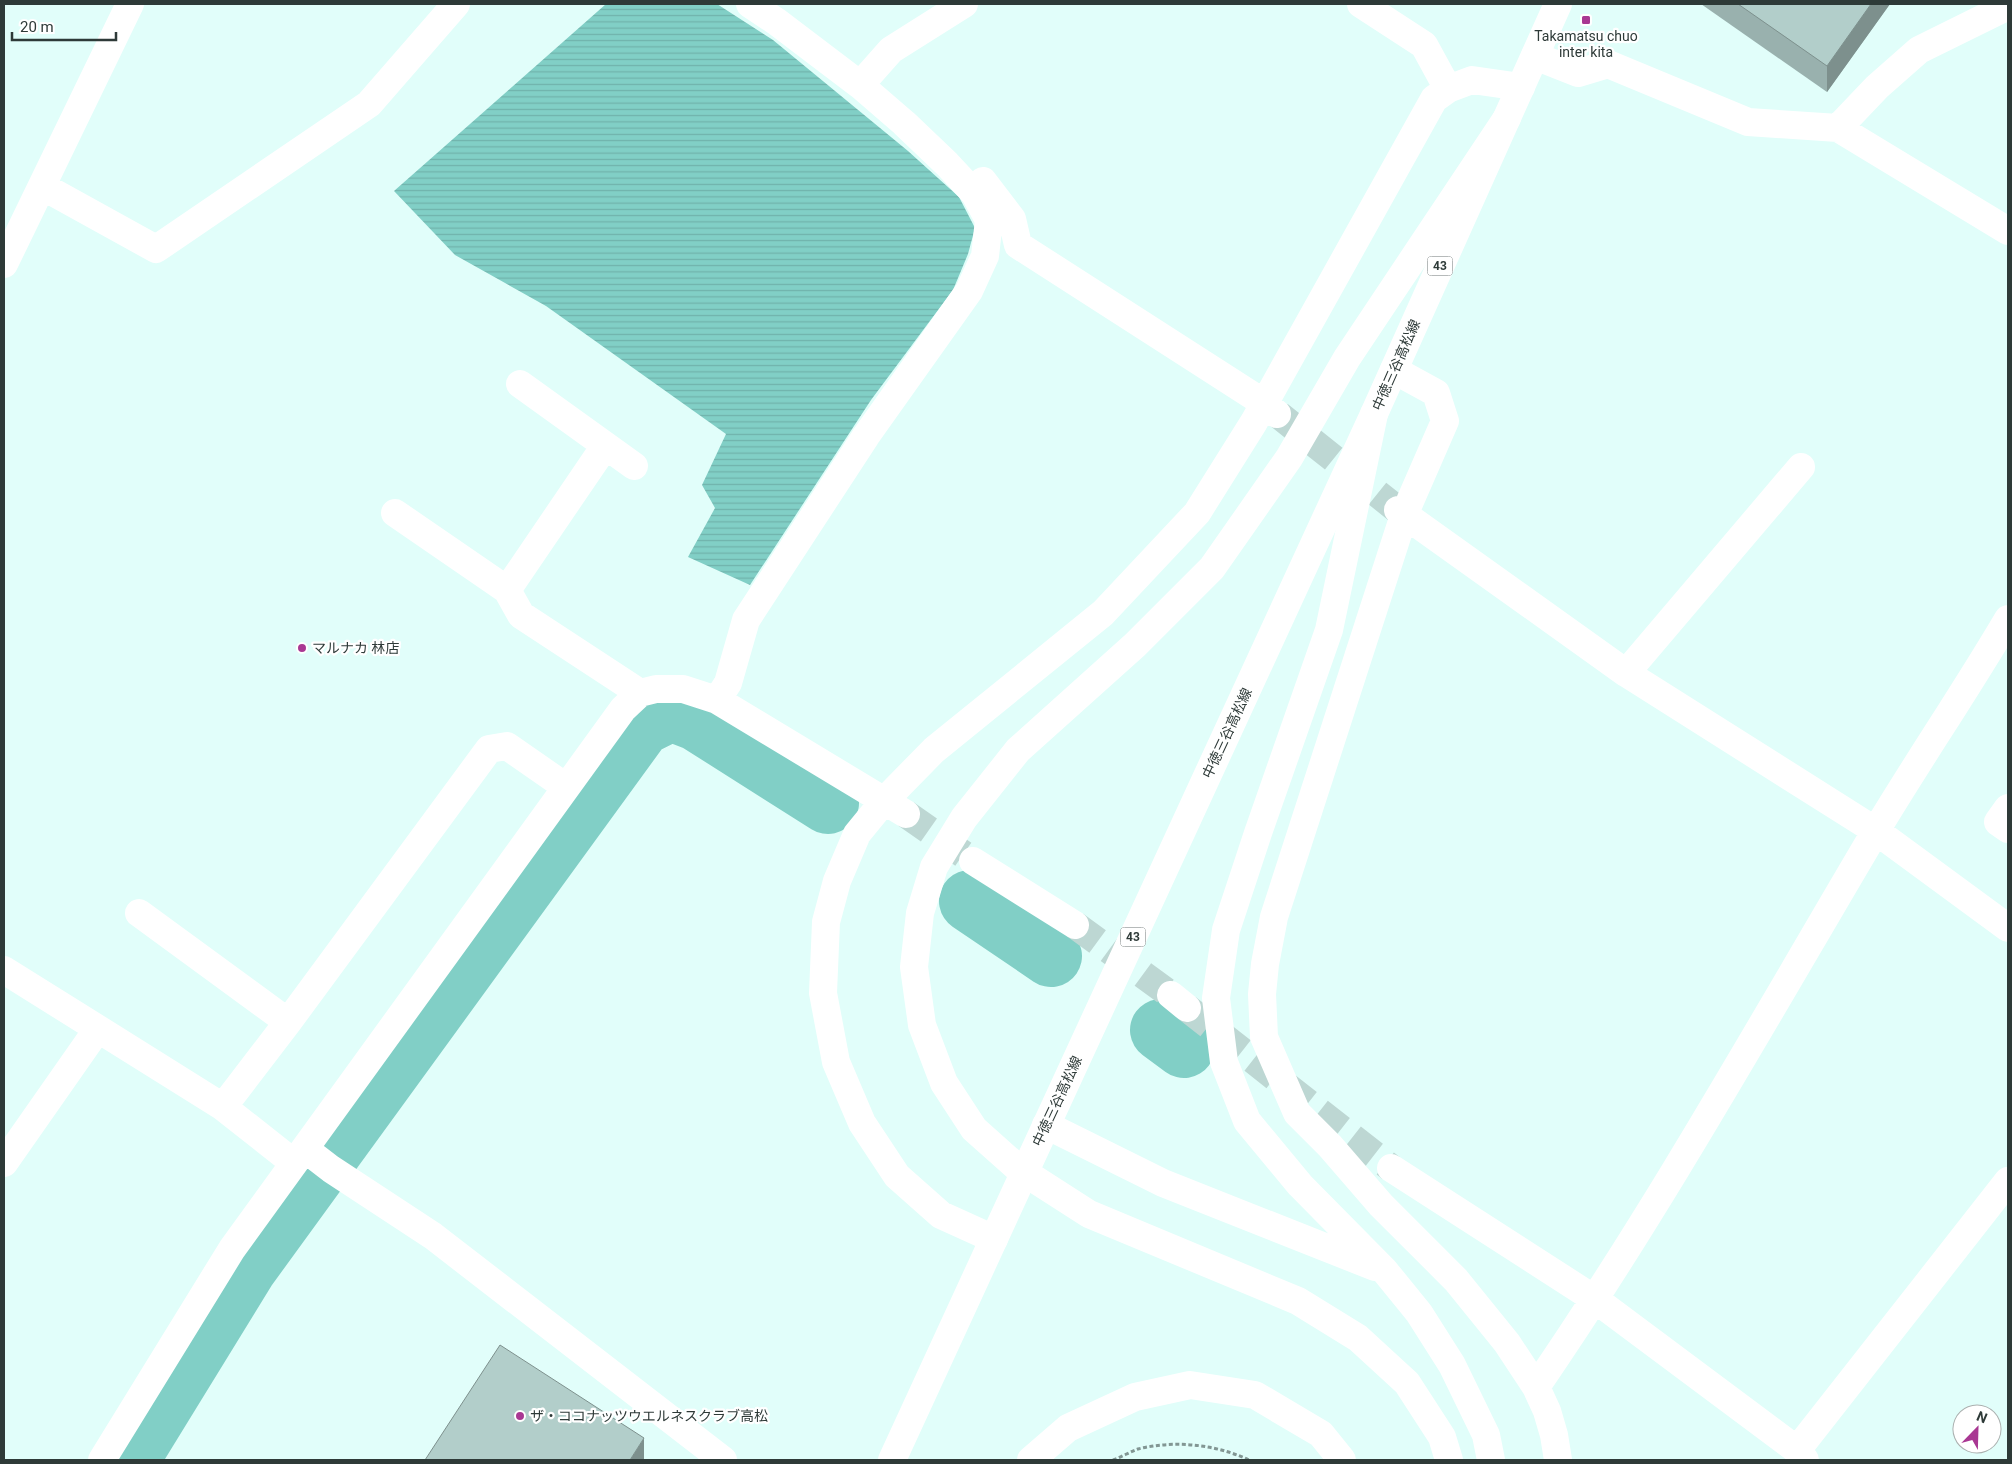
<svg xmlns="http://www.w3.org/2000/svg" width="2012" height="1464" viewBox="0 0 2012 1464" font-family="Roboto,'Noto Sans JP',sans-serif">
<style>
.water{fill:url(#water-rules)}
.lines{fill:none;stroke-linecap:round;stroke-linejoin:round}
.river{stroke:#81cfc6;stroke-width:62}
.minor-tunnel{stroke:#bdd7d3;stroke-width:28;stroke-dasharray:28 14;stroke-linecap:butt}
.path{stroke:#829693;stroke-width:3;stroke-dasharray:4 2.5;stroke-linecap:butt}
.minor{stroke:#fff;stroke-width:28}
.major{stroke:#fff;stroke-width:28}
.highway{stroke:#fff;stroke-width:28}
.wall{fill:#99b1ae}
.shaded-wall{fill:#7d908d}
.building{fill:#b2ceca;stroke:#7d908d}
.poi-dot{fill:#a93893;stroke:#fff;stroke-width:2}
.labels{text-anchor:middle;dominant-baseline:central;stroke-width:4.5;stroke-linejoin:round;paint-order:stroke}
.shield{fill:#fff;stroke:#6d7574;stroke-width:1}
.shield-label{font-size:12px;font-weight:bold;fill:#2e3a38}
.poi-label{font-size:14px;fill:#2e3a38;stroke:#fff;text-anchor:start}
.street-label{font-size:14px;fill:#2e3a38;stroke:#fff}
</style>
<defs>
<pattern id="water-rules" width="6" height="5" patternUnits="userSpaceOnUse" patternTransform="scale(1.25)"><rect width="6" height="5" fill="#81cfc6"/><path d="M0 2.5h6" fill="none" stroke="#70b2ab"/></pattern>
</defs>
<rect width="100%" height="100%" fill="#e1fefa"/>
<path class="water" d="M606,4H717L773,40L908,151L959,197L975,228L968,254L953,290L871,400L750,585L688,557L715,508L702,485L726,434L546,306L455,255L394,191Z"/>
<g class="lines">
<path class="river" d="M970,901L1051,956
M1161,1030L1184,1047
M128,1460L246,1268L641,725L671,710L697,720L828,803"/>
<path class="minor-tunnel" d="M1279,415L1398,510
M906,814L973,861
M1075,925L1171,995
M1187,1008L1391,1168"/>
<path class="path" d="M1113,1460C1121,1457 1130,1452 1138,1449C1174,1440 1215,1444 1249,1460"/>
<path class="minor" d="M1361,4L1424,45L1448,89
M1535,56L1578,73L1608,64L1748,122L1838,128L1877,87L1919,50L2008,6
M860,85L891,50L964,4
M1838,128L2008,231
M983,181L1012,219L1018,245L1264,403L1277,414
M42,186L156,249L369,104L456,4
M4,264L130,4
M1394,370L1436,393L1445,421L1404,515L1274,917L1265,964L1262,994L1264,1037L1297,1113L1330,1146L1381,1205L1456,1280L1507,1343L1536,1387L1547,1411L1554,1435L1558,1460
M520,384L634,466
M1398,510L1626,673L1876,831L2008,928
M395,513L507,590L521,615L640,693
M507,590L605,446
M1626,673L1801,467
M717,700L728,683L746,620L866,436L969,291L985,256L989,220L975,194L947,164L904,123L860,85L777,22L750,4
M2008,808L1998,822L2008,829
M973,861L1075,925
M139,913L288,1022
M4,970L223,1107L294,1163
M1171,995L1187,1008
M223,1107L288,1022L489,749L507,746L566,787
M305,1149L331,1169L433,1236L723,1460
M4,1163L97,1030
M1391,1168L1596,1300L1797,1450L1805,1460
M994,1239L941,1215L897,1176L862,1123L836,1062L823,993L826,922L837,881L857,834L884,801L934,750L1103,613L1197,513L1254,422L1434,99L1448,89L1472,80L1521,87
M1536,1387C1658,1209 1764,1020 1874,834C1917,762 1965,692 2008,619
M1797,1450L2008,1181
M102,1460L232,1249L623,709L640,693L656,689H683L717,700L906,814"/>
<path class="major" d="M892,1460L1374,414L1558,4"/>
<path class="highway" d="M1374,414L1329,630L1258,833L1226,930L1216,998L1224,1062L1247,1121L1300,1185L1384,1270L1419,1313L1452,1365L1486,1435L1491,1460
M1046,1125L1163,1183L1375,1267
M1031,1460L1068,1428L1135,1397L1190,1385L1255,1395L1321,1434L1342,1460
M1449,1460L1442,1437L1407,1383L1358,1338L1298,1301L1089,1214L1019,1169L974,1129L944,1083L922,1025L914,967L920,913L934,867L964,818L1018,750L1135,645L1212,568L1289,458L1347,358L1507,118"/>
</g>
<path class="wall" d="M1701,4H1890L1827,92Z"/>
<path class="shaded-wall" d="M1871,4H1890L1827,92V66Z
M644,1438V1460H630Z"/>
<path class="building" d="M1738,4H1871L1827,66Z
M500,1345L644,1438L630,1460H425Z"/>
<g class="poi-dot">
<rect x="1581" y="15" width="10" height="10" rx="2.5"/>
<circle cx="302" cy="648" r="5"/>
<circle cx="520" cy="1416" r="5"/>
</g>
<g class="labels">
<g class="shield">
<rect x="1427.5" y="256.5" width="25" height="19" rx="4"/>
<rect x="1120.5" y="927.5" width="25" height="19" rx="4"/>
</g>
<g class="shield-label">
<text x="1440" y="266">43</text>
<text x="1133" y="937">43</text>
</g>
<g class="poi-label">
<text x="1586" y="36" text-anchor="middle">Takamatsu chuo<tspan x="1586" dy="16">inter kita</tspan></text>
<text x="312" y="648">マルナカ 林店</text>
<text x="530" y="1416">ザ・ココナッツウエルネスクラブ高松</text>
</g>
<g class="street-label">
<text transform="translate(1396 365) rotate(-66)">中徳三谷高松線</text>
<text transform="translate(1227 733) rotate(-65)">中徳三谷高松線</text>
<text transform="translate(1057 1101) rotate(-65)">中徳三谷高松線</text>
</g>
</g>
<rect width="2012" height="1464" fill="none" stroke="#2e3a38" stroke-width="10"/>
<g transform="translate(1977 1429) rotate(23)"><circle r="24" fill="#ffffff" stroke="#abb0af"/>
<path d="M0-4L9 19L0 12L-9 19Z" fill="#a93893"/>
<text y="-8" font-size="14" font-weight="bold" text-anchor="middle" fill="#2e3a38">N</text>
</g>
<path d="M12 32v8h104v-8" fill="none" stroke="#2e3a38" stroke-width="2.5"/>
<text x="20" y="32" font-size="15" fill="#2e3a38" stroke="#ffffff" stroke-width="4" paint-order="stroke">20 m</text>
</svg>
